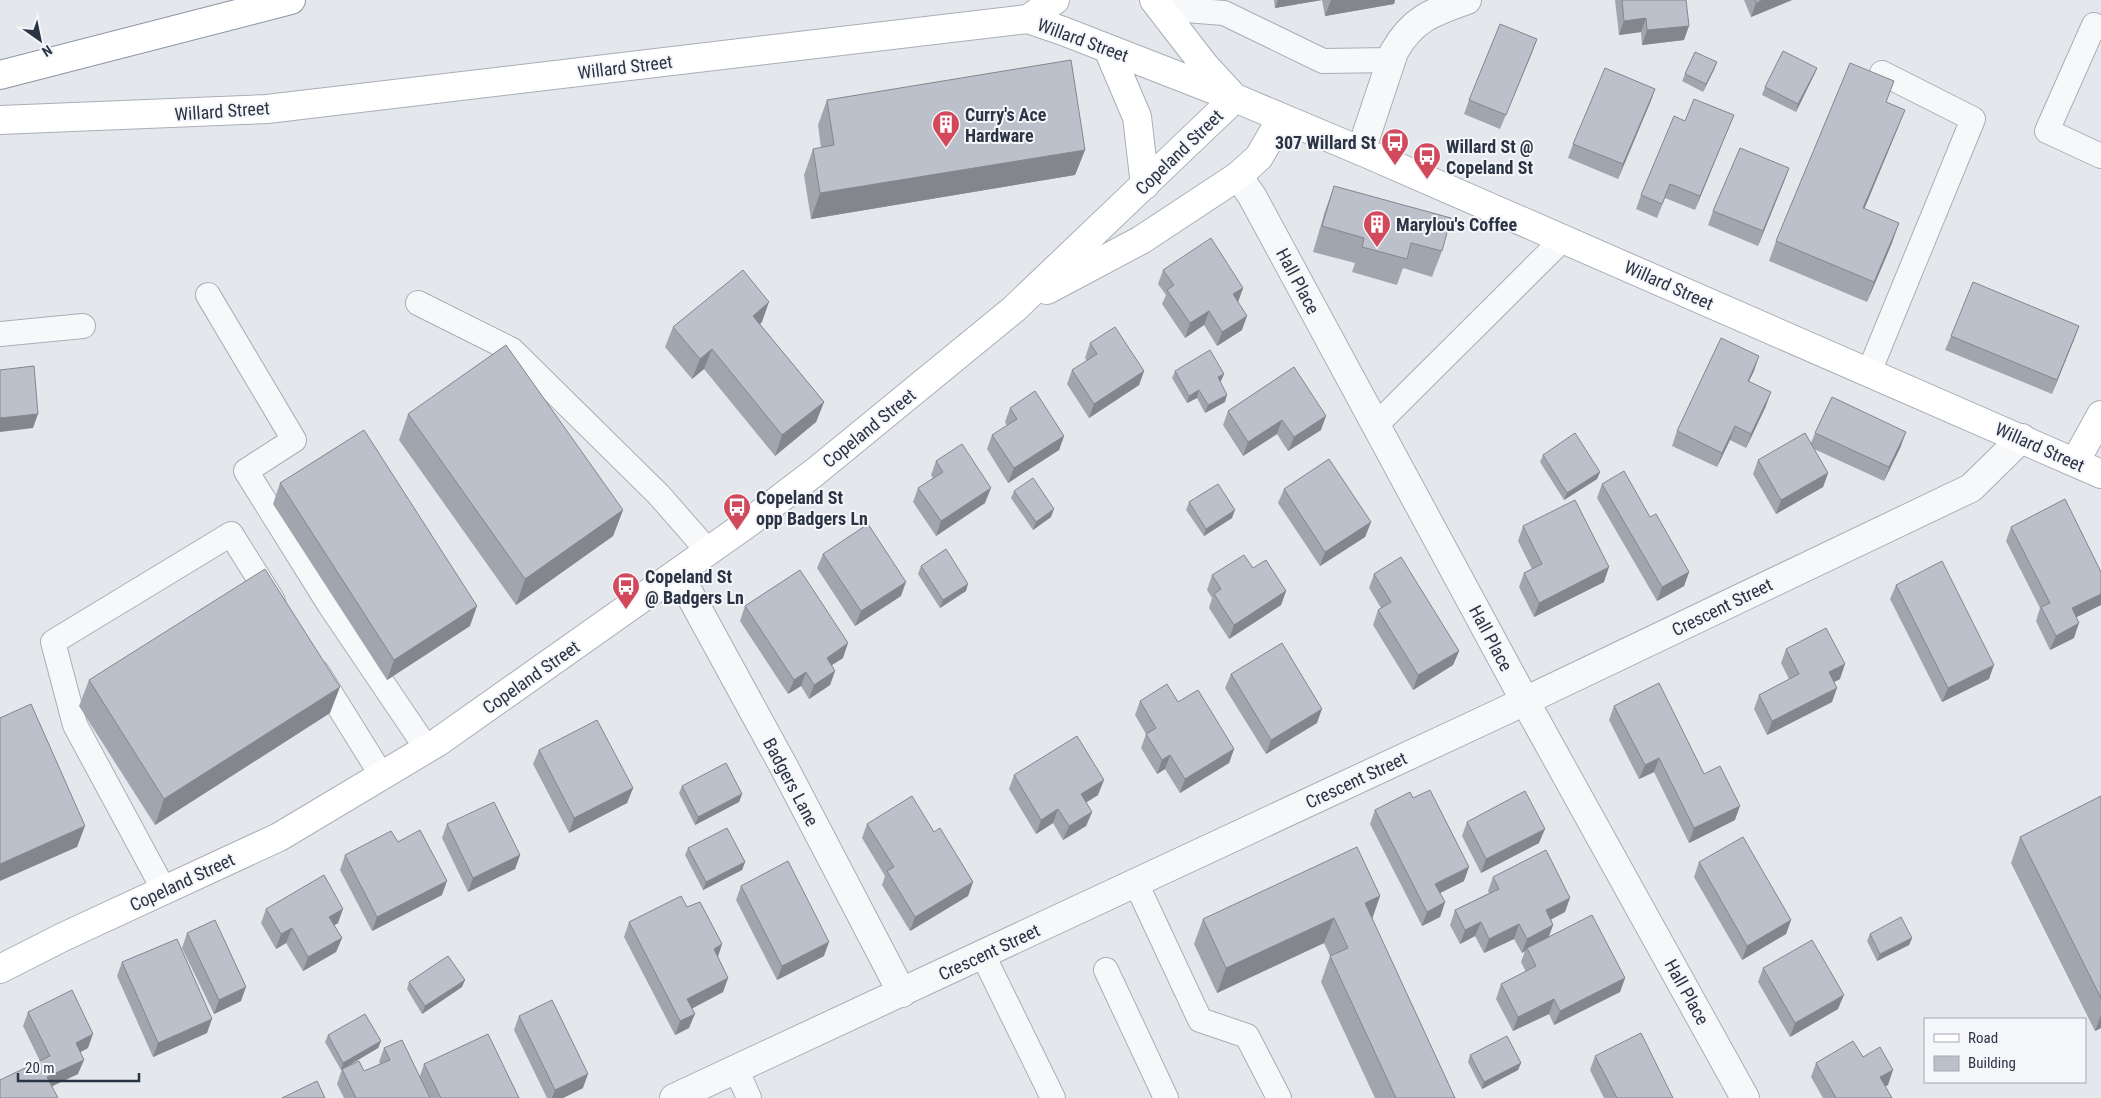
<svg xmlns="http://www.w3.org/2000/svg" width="2101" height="1098" viewBox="0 0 2101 1098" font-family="'Roboto Condensed',sans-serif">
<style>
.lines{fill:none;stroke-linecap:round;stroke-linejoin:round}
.lane-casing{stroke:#a9aeb7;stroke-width:26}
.street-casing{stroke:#a9aeb7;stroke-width:30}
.secondary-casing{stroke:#a9aeb7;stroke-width:30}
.highway-casing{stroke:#8b94a3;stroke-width:30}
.lane{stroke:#f7f8fa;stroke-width:24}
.street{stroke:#f7f8fa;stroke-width:28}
.secondary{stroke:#fff;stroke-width:28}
.highway{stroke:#fff;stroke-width:28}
.wall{fill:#a1a5ae}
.shaded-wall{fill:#83868d}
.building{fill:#bbc0ca;stroke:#83868d}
.labels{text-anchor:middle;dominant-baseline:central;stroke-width:4;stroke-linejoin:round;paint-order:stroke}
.street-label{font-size:18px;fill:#2b3445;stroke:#f4f6f9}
.poi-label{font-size:18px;font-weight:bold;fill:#2b3445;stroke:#f4f6f9;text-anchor:start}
</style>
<rect width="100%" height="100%" fill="#e4e7ec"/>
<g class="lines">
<g class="lane-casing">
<path id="lane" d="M1160,8L1224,13L1323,61L1391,60
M2101,28L2094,25L2047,131L2101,156
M208,295L294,440L246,471L329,604L427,749
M418,303L512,350L659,495L708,551
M0,334L83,326
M1869,372L1973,119L1882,73
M1376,425L1563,239
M318,673L382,776
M1136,883L1200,1020L1247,1036L1279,1098
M164,890L75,725L53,642L231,534L273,601
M983,955L1053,1098
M1106,970L1166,1098
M736,1069L749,1098"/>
</g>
<g class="street-casing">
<path id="street" d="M1361,151L1394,52C1412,19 1433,12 1467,0
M1238,176L1252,196L1525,701L1745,1098
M678,573L784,767L902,993
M674,1098L1502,712L1971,488L2022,438"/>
</g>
<g class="secondary-casing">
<path id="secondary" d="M1154,0L1205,66L1230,93
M1028,19L1055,0
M1108,49L1137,117L1145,185
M0,120L267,109L1028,19L1063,31L1235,98L1361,151L2101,474
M1047,290L1141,240L1238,176L1259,157L1274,131L1280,117
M2075,462L2101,415
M0,969L63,937L279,837L438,742L748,523L815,472L1014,309L1235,98"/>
</g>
<g class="highway-casing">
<path id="highway" d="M0,75L291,0"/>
</g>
<use href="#lane" class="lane"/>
<use href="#street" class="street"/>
<use href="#secondary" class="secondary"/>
<use href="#highway" class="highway"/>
</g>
<path class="wall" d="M1274,0H1395L1394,4L1325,16L1322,0L1275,8Z
M1615,0H1686L1684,40L1642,45L1641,32L1619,35Z
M1744,0H1792L1751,17Z
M1537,39L1500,129L1464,114L1469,100Z
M1717,62L1703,92L1682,81L1685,74Z
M1817,68L1814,75L1796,112L1762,95L1765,87Z
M1655,89L1650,103L1618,179L1568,158L1573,144Z
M827,100L1085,150L1075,175L811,219L804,175L813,149L821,148L818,125Z
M1886,102L1905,110L1897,130L1864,209L1892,243L1867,302L1769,261L1776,241Z
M1734,115L1695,210L1665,198L1657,218L1636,209L1641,195L1685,121Z
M1789,168L1758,246L1708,225L1713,211Z
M1334,186L1442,251L1432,277L1403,268L1397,285L1352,272L1355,263L1313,252L1325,211Z
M1163,270L1243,288L1238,302L1242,330L1217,346L1204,325L1185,338L1162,304L1166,295L1158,284Z
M762,322L760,324L824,402L816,422L775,456L704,369L692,379L665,347L673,327Z
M2079,326L2052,394L1945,350L1951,336Z
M1090,343L1144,371L1139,385L1089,418L1067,384L1072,370L1087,361L1085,358Z
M1294,367L1321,430L1288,451L1277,434L1243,456L1223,425L1228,411Z
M1175,371L1224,374L1220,381L1225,402L1205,413L1197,398L1187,403L1172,378Z
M1754,371L1749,381L1766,406L1746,448L1730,440L1717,467L1672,446L1677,431Z
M1010,408L1064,436L1059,450L1008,483L987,449L992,435L1007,426L1005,422Z
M408,414L623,510L613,536L516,605L399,440Z
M1815,433L1901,446L1884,481L1814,449L1828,473L1823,487L1776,514L1753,474L1758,460L1811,443Z
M1543,455L1600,472L1597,479L1564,500L1540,462Z
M936,461L985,503L936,536L913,502L918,488L933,478L931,475Z
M280,483L470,626L387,680L273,504Z
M1602,484L1650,517L1689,572L1684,586L1657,601L1597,498Z
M1284,489L1371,522L1365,537L1320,566L1278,503Z
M1014,491L1051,517L1033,530L1011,498Z
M1189,502L1232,518L1204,536L1186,510Z
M1523,526L1604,582L1534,617L1519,587L1524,573L1532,569L1518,541Z
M2011,527L2074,638L2050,650L2036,621L2040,608L2006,541Z
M823,554L901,596L855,626L817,568Z
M921,566L966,591L940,608L918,574Z
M1253,568L1286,591L1281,605L1229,639L1209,608L1212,598L1207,590L1212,575Z
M1374,574L1459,651L1453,665L1413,690L1373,625L1378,610L1381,608L1369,588Z
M1896,585L1989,679L1942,702L1890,599Z
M745,606L843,658L832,665L835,671L830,685L809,699L801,686L788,694L740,621Z
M1786,649L1840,679L1834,682L1832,702L1767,735L1754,709L1759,695L1789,679L1781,663Z
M1231,674L1317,723L1266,754L1225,688Z
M89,680L330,713L155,825L79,706Z
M1140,701L1178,702L1234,749L1229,763L1180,793L1165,769L1157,774L1141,748L1146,734L1135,715Z
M1614,706L1704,774L1735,820L1689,843L1654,772L1639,779L1609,720Z
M539,750L633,788L627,803L569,833L533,764Z
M1014,775L1098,795L1086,802L1092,812L1086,826L1063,840L1053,823L1036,834L1009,789Z
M682,786L742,794L739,802L695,825L679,793Z
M2101,796V1028L2095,1031L2011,863L2020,837Z
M1375,810L1464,881L1440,893L1445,902L1440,917L1422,926L1370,824Z
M1467,822L1539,843L1481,873L1462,836Z
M447,824L520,855L515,869L468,892L442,838Z
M867,824L934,832L973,882L968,896L910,931L882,885L885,876L862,838Z
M398,842L442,895L372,931L340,870L345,855Z
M688,848L745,862L742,870L703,890L685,855Z
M1699,862L1791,920L1786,934L1742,960L1694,877Z
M1493,877L1565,912L1551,919L1553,925L1549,936L1625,978L1620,992L1554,1025L1549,1014L1513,1031L1496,999L1501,984L1526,972L1521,962L1525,951L1522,953L1514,939L1484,953L1475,936L1460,944L1450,925L1455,910L1489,893L1488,891Z
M741,886L824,956L777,980L736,900Z
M1380,896L1372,919L1455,1098H1375L1321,982L1330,956L1324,943L1217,993L1194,944L1203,919Z
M687,907L722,944L718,957L728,978L723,992L692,1008L689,1028L675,1035L624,937L629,922Z
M266,909L338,923L334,925L342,938L336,952L303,971L286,943L276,949L261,923Z
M187,933L241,1001L214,1014L182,948Z
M1870,934L1912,938L1909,945L1877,961L1867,941Z
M122,962L207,1033L153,1057L117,976Z
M1763,968L1838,1009L1790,1037L1758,982Z
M409,982L462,987L422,1014L407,989Z
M28,1012L88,1048L80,1052L78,1074L52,1086L23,1026Z
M519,1016L583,1088L563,1098H547L514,1030Z
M328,1035L381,1041L378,1048L341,1070L325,1042Z
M384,1048L420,1076L424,1064L519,1098H344L337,1084L342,1069L364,1071L380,1064L379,1062Z
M1470,1055L1521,1063L1518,1070L1482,1089L1468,1062Z
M1595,1056L1673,1098H1604L1590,1070Z
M1863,1057L1888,1085L1885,1086L1892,1098H1823L1811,1077L1816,1063Z"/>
<path class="shaded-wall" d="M1278,0H1322L1275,8Z
M1331,0H1395L1394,4L1325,16Z
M1763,0H1792L1751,17L1756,3Z
M1646,18L1641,32L1619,35L1624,21Z
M1689,26L1684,40L1642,45L1647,30Z
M1537,39L1532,53L1500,129L1506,115Z
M1717,62L1714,70L1703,92L1706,84Z
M1817,68L1814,75L1796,112L1798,104Z
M1655,89L1650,103L1618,179L1623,164Z
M1905,110L1897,130L1856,229L1863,208Z
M1734,115L1728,129L1695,210L1700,196Z
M1085,150L1075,175L811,219L820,193Z
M1789,168L1784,182L1758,246L1763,231Z
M1899,223L1892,243L1867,302L1874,282Z
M1243,288L1238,302L1233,294Z
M769,302L762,322L746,336L753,316Z
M1209,311L1204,325L1185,338L1190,323Z
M1247,316L1242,330L1217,346L1222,332Z
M2079,326L2074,340L2052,394L2057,380Z
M712,349L704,369L692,379L700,359Z
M1759,356L1754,371L1742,395L1748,381Z
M1144,371L1139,385L1089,418L1094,404Z
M1224,374L1221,381L1215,385L1218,377Z
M1199,390L1197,398L1187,403L1189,396Z
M1771,392L1766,406L1746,448L1751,434Z
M1227,395L1225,402L1205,413L1208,405Z
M824,402L816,422L775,456L782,435Z
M38,414L33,428L0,432V418Z
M1326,416L1321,430L1288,451L1294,437Z
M1282,420L1277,434L1243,456L1248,442Z
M1735,426L1730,440L1717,467L1722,453Z
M1906,432L1901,446L1884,481L1889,467Z
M1064,436L1059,450L1008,483L1014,468Z
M1600,472L1597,479L1564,500L1567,493Z
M1828,473L1823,487L1776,514L1781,500Z
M991,488L985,503L936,536L941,521Z
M1054,509L1051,517L1033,530L1036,522Z
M623,510L613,536L516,605L525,579Z
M1235,510L1232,518L1204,536L1206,529Z
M1371,522L1365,537L1320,566L1325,552Z
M1609,567L1604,582L1534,617L1539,603Z
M1689,572L1684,586L1657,601L1662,587Z
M906,582L901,596L855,626L861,611Z
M968,584L966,591L940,608L943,600Z
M1286,591L1281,605L1229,639L1234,625Z
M2101,594V605L2067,622L2072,608Z
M477,606L470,626L387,680L394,660Z
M2079,623L2074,638L2050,650L2056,636Z
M848,643L843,658L821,672L827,658Z
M1459,651L1453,665L1413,690L1418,675Z
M1845,664L1840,679L1824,687L1829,672Z
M1994,665L1989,679L1942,702L1948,688Z
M835,671L830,685L809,699L814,685Z
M806,672L801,686L788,694L794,680Z
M340,687L330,713L155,825L164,799Z
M1837,688L1832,702L1767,735L1772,721Z
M1322,709L1317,723L1266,754L1271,740Z
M1234,749L1229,763L1180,793L1185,779Z
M1170,755L1165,769L1157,774L1162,760Z
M1659,758L1654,772L1639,779L1645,765Z
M1104,780L1098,795L1076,809L1081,794Z
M633,788L627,803L569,833L574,818Z
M742,794L739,802L695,825L698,817Z
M1740,806L1735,820L1689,843L1694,828Z
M1058,809L1053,823L1036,834L1041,820Z
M1092,812L1086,826L1063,840L1069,826Z
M85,826L77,847L0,881V864Z
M1545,829L1539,843L1481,873L1486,859Z
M520,855L515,869L468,892L473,878Z
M745,862L742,870L703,890L706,882Z
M1469,867L1464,881L1430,898L1435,884Z
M447,881L442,895L372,931L377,917Z
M973,882L968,896L910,931L915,917Z
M1380,896L1371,922L1365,903Z
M1570,898L1565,912L1541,925L1546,910Z
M1445,902L1440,917L1422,926L1427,912Z
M343,909L338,923L324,931L329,917Z
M1334,918L1324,943L1217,993L1226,968Z
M1791,920L1786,934L1742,960L1747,946Z
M1481,922L1475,936L1460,944L1465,930Z
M1519,924L1514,939L1484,953L1489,939Z
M1553,925L1548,939L1527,948L1525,951L1522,953L1527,939Z
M292,928L286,943L276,949L281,934Z
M342,938L336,952L303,971L308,957Z
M1912,938L1909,945L1877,961L1880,954Z
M829,942L824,956L777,980L782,966Z
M722,944L717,959L714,949Z
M728,978L723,992L682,1014L687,999Z
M1625,978L1620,992L1554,1025L1560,1011Z
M465,980L462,987L422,1014L425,1006Z
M246,987L241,1001L214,1014L219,1000Z
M1844,995L1838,1009L1790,1037L1795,1023Z
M1554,999L1549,1014L1513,1031L1518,1017Z
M695,1014L689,1028L675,1035L680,1021Z
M2101,1015V1028L2095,1031Z
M212,1019L207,1033L153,1057L158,1043Z
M93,1034L88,1048L71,1057L76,1043Z
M381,1041L378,1048L341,1070L343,1063Z
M84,1060L78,1074L42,1091L47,1077Z
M1521,1063L1518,1070L1482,1089L1484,1082Z
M1893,1070L1888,1085L1875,1092L1880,1077Z
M588,1074L583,1088L563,1098H552L555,1090Z"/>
<path class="building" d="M1622,0H1686L1689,26L1647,30L1646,18L1624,21Z
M1755,0H1763L1756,3Z
M1500,24L1537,39L1506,115L1469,100Z
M1783,51L1817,68L1798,104L1765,87Z
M1695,52L1717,62L1706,84L1685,74Z
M1071,60L1085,150L820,193L813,149L834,145L827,100Z
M1850,63L1894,81L1886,102L1905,110L1863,208L1899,223L1874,282L1776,241Z
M1605,68L1655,89L1623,164L1573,144Z
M1694,99L1734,115L1700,196L1670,184L1662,204L1641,195L1674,116L1685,121Z
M1740,148L1789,168L1763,231L1713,211Z
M1334,186L1451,218L1442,251L1411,243L1407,259L1362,247L1364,238L1322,226Z
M1211,238L1243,288L1233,294L1247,316L1222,332L1209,311L1190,323L1167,290L1174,285L1163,270Z
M743,270L769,302L753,316L824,402L782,435L712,349L700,359L673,327Z
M1973,282L2079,326L2057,380L1951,336Z
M1115,327L1144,371L1094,404L1072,370L1097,354L1090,343Z
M1721,338L1759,356L1748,381L1771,392L1751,434L1735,426L1722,453L1677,431Z
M506,345L623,510L525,579L408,414Z
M1210,350L1224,374L1218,377L1227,395L1208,405L1199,390L1189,396L1175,371Z
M34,366L38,414L0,418V370Z
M1294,367L1326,416L1294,437L1282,420L1248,442L1228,411Z
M1035,391L1064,436L1014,468L992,435L1017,419L1010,408Z
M1832,397L1906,432L1889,467L1815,433Z
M364,430L477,606L394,660L280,483Z
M1575,433L1600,472L1567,493L1543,455Z
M1805,433L1828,473L1781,500L1758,460Z
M962,444L991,488L941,521L918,488L943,472L936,461Z
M1329,459L1371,522L1325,552L1284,489Z
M1624,471L1650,517L1656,514L1689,572L1662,587L1602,484Z
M1033,478L1054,509L1036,522L1014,491Z
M1218,484L1235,510L1206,529L1189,502Z
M2065,499L2101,572V594L2072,608L2079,623L2056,636L2041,607L2050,603L2011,527Z
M1575,500L1609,567L1539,603L1524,573L1542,564L1523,526Z
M868,524L906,582L861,611L823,554Z
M946,549L968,584L943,600L921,566Z
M1244,555L1253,568L1266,560L1286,591L1234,625L1214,594L1221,589L1212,575Z
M1401,557L1459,651L1418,675L1378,610L1391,602L1374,574Z
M1942,561L1994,665L1948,688L1896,585Z
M265,569L340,687L164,799L89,680Z
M800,570L848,643L827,658L835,671L814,685L806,672L794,680L745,606Z
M1826,628L1845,664L1829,672L1837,688L1772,721L1759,695L1799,674L1786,649Z
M1282,643L1322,709L1271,740L1231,674Z
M1659,683L1704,774L1720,766L1740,806L1694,828L1659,758L1645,765L1614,706Z
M1167,684L1178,702L1198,690L1234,749L1185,779L1170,755L1162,760L1146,734L1156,728L1140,701Z
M31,704L85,826L0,864V718Z
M597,720L633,788L574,818L539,750Z
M1077,736L1104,780L1081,794L1092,812L1069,826L1058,809L1041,820L1014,775Z
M726,763L742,794L698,817L682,786Z
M1430,790L1469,867L1435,884L1445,902L1427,912L1375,810L1410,792L1413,798Z
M1525,791L1545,829L1486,859L1467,822Z
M912,796L934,832L940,828L973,882L915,917L887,871L894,867L867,824Z
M2101,796V998L2020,837Z
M494,802L520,855L473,878L447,824Z
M727,828L745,862L706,882L688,848Z
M420,830L447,881L377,917L345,855L391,831L398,842Z
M1743,837L1791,920L1747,946L1699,862Z
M1357,847L1380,896L1365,903L1455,1098H1396L1330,956L1348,948L1334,918L1226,968L1203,919Z
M1546,850L1570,898L1546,910L1553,925L1527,939L1519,924L1489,939L1481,922L1465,930L1455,910L1499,889L1493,877Z
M788,861L829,942L782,966L741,886Z
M324,875L343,909L329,917L342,938L308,957L292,928L281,934L266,909Z
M681,896L687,907L700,902L722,944L714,949L728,978L687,999L695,1014L680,1021L629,922Z
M1592,915L1625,978L1560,1011L1554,999L1518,1017L1501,984L1536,966L1527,948Z
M1901,917L1912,938L1880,954L1870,934Z
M215,920L246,987L219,1000L187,933Z
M177,939L212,1019L158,1043L122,962Z
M1812,940L1844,995L1795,1023L1763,968Z
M448,956L465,980L425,1006L409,982Z
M72,990L93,1034L76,1043L84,1060L47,1077L58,1098H0V1080L50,1056L28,1012Z
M552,1000L588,1074L555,1090L519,1016Z
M365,1014L381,1041L343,1063L328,1035Z
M1641,1033L1673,1098H1617L1595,1056Z
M488,1034L519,1098H441L424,1064Z
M1507,1036L1521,1063L1484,1082L1470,1055Z
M402,1040L430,1098H356L342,1069L359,1061L364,1071L390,1060L384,1048Z
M1853,1041L1863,1057L1880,1047L1893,1070L1880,1077L1892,1098H1836L1816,1063Z
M317,1081L325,1098H282Z"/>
<defs>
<g id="building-pin" transform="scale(1.4375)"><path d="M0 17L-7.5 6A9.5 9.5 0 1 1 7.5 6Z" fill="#d1495b" stroke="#f4f6f9"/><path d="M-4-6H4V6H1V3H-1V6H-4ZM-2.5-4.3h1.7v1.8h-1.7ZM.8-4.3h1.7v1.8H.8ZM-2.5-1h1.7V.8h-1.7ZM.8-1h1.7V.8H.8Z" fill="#fff"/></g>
<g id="bus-pin" transform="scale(1.4375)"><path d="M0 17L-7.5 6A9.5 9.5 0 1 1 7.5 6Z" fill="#d1495b" stroke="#f4f6f9"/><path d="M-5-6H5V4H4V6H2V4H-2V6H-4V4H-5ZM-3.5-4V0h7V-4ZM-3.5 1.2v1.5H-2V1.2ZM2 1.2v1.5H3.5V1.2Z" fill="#fff"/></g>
</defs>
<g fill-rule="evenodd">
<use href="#building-pin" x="946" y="124"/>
<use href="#bus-pin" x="1395" y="142"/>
<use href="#bus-pin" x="1427" y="156"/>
<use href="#building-pin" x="1377" y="224"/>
<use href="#bus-pin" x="737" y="507"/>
<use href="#bus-pin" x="626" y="586"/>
</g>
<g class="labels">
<g class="street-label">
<text transform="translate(1083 40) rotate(20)">Willard Street</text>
<text transform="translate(625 67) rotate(-7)">Willard Street</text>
<text transform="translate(222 111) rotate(-4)">Willard Street</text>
<text transform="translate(1179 152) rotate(-44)">Copeland Street</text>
<text transform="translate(1298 281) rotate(62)">Hall Place</text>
<text transform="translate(1669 285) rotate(24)">Willard Street</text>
<text transform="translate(869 428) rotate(-39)">Copeland Street</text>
<text transform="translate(2040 447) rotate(24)">Willard Street</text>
<text transform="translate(1722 607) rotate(-26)">Crescent Street</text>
<text transform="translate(1491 638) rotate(62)">Hall Place</text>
<text transform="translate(531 677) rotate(-35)">Copeland Street</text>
<text transform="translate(1356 780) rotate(-25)">Crescent Street</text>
<text transform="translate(791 782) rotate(62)">Badgers Lane</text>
<text transform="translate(182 882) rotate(-25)">Copeland Street</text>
<text transform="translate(989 952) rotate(-25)">Crescent Street</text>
<text transform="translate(1687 992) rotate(61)">Hall Place</text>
</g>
<g class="poi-label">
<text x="965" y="114">Curry's Ace<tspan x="965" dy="21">Hardware</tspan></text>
<text x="1376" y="142" text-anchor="end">307 Willard St</text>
<text x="1446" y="146">Willard St @<tspan x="1446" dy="21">Copeland St</tspan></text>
<text x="1396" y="224">Marylou's Coffee</text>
<text x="756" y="497">Copeland St<tspan x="756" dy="21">opp Badgers Ln</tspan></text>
<text x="645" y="576">Copeland St<tspan x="645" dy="21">@ Badgers Ln</tspan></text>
</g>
</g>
<rect x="1924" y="1018" width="162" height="65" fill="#f4f6f9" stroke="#a4a8b1"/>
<rect x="1934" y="1034" width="25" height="8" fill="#ffffff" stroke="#a4a8b1"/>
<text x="1968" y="1043" font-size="15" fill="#2b3445">Road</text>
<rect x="1934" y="1056" width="25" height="15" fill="#bbc0ca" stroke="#a4a8b1"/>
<text x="1968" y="1068" font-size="15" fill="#2b3445">Building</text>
<g transform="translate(40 40) rotate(147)" stroke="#f4f6f9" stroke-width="4" paint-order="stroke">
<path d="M0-4L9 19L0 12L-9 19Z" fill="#2b3445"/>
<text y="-8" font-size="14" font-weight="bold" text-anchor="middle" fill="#2b3445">N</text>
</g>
<path d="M18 1073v8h121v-8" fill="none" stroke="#2b3445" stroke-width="2.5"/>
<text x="25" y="1073" font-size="15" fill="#2b3445" stroke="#f4f6f9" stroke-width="4" paint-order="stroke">20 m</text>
</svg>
